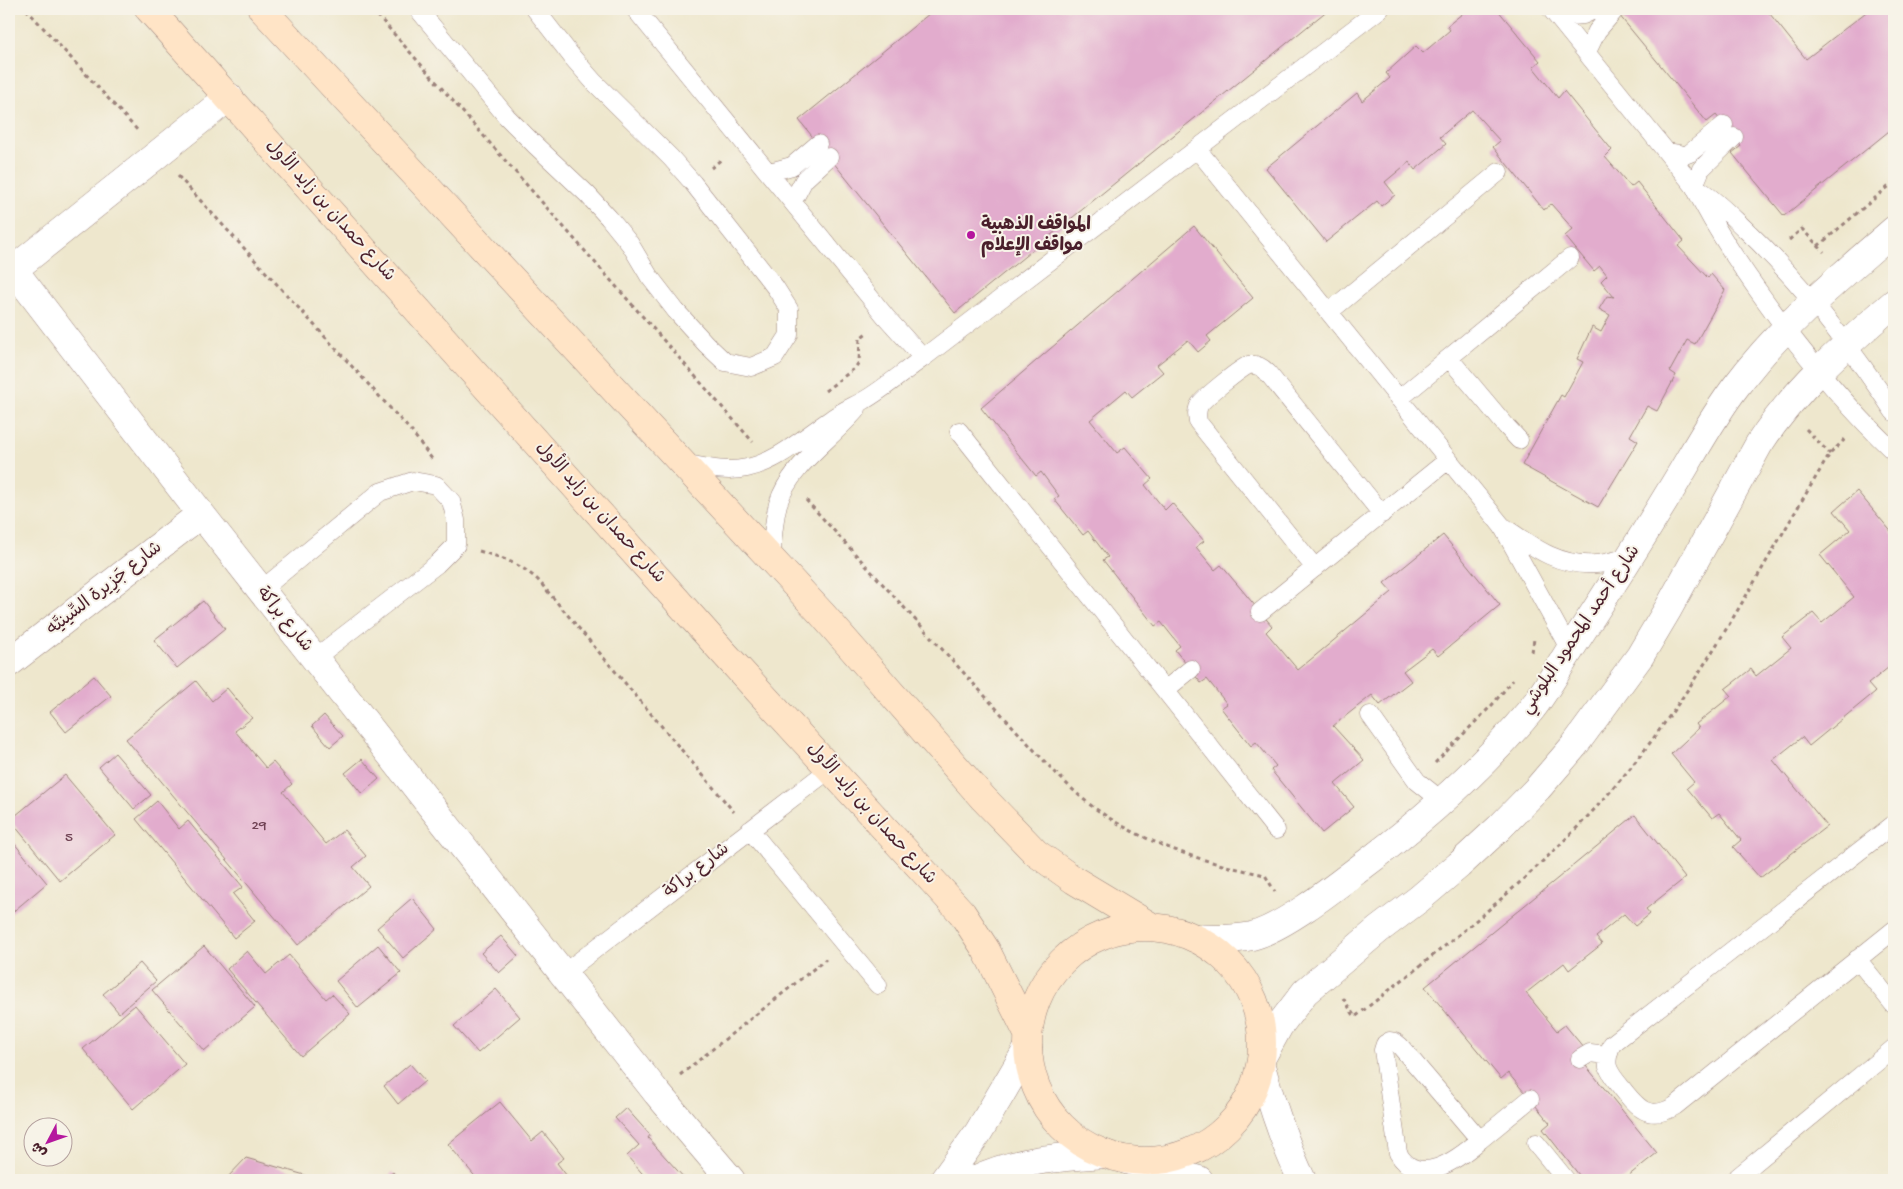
<svg xmlns="http://www.w3.org/2000/svg" width="1903" height="1189" viewBox="0 0 1903 1189" font-family="'Gochi Hand','Playpen Sans Arabic',sans-serif">
<style>
.building{fill:#e2accd}
.lines{fill:none;stroke-linecap:round;stroke-linejoin:round}
.service-casing{stroke:#9c837c;stroke-width:19}
.minor-casing{stroke:#9c837c;stroke-width:29}
.tertiary-casing{stroke:#9c837c;stroke-width:29}
.secondary-casing{stroke:#9c837c;stroke-width:29}
.path{stroke:#9c837c;stroke-width:3;stroke-dasharray:4 4;stroke-linecap:butt}
.service{stroke:#fff;stroke-width:18}
.minor{stroke:#fff;stroke-width:28}
.tertiary{stroke:#fff;stroke-width:28}
.secondary{stroke:#ffe4c6;stroke-width:28}
.poi-dot{fill:#b5179e;stroke:#f7f3e8;stroke-width:2}
.labels{text-anchor:middle;dominant-baseline:central;stroke-width:4;stroke-linejoin:round;paint-order:stroke}
.number-label{font-size:15px;fill:#704254}
.street-label{font-size:18px;fill:#4a1f2b;stroke:#f7f3e8}
.poi-label{font-size:18px;font-weight:bold;fill:#4a1f2b;stroke:#f7f3e8;text-anchor:start}
</style>
<rect width="100%" height="100%" fill="#f7f3e8"/>
<filter id="ink" filterUnits="userSpaceOnUse"><feTurbulence type="fractalNoise" baseFrequency=".02" numOctaves="2"/><feDisplacementMap in="SourceGraphic" scale="10" xChannelSelector="R" yChannelSelector="G"/><feConvolveMatrix kernelMatrix="1 2 1 2 8 2 1 2 1" color-interpolation-filters="sRGB"/></filter>
<filter id="wash" filterUnits="userSpaceOnUse"><feTurbulence type="fractalNoise" baseFrequency=".0096" numOctaves="4" result="noise"/><feDisplacementMap in="SourceGraphic" scale="20" xChannelSelector="R" yChannelSelector="G"/><feGaussianBlur stdDeviation="1.12" result="paint"/><feColorMatrix in="noise" values="0 0 0 0 0 0 0 0 0 0 0 0 0 0 0 0 0 1.4 0 .05"/><feComposite in="paint" operator="in"/></filter>
<g filter="url(#wash)">
<rect width="100%" height="100%" fill="#eee7cd"/>
<g id="blocks">
<path class="building" d="M935,9H1329L955,313L799,120Z
M1468,9H1497L1540,61L1533,67L1558,98L1564,91L1612,150L1605,157L1631,187L1637,182L1684,241L1678,246L1708,278L1711,274L1725,290L1695,344L1687,340L1670,371L1676,375L1657,411L1647,406L1630,436L1638,441L1598,507L1522,465L1561,395L1564,397L1583,362L1577,359L1592,327L1601,332L1610,315L1599,309L1607,296L1614,297L1601,281L1607,275L1600,266L1594,271L1565,236L1573,229L1551,204L1544,210L1493,147L1500,141L1472,110L1440,137L1446,144L1415,170L1409,162L1385,182L1395,195L1381,206L1377,201L1326,242L1266,168L1357,93L1362,101L1390,78L1386,73L1416,46L1423,53L1450,30L1447,26Z
M1614,9H1766L1806,59L1870,9H1894V127L1784,216L1732,153L1741,146L1716,115L1707,122Z
M1194,226L1253,298L1207,336L1211,341L1198,352L1188,340L1157,365L1163,372L1132,397L1126,390L1090,420L1117,453L1125,447L1152,479L1145,485L1165,510L1172,503L1204,541L1196,547L1215,570L1221,565L1272,626L1266,632L1298,670L1392,592L1384,583L1443,535L1500,605L1438,656L1432,649L1403,671L1411,681L1380,705L1372,695L1333,726L1364,760L1335,784L1354,807L1322,833L1271,770L1276,766L1256,742L1251,746L1221,708L1227,704L1207,679L1201,683L1175,650L1180,646L1161,622L1155,626L1103,560L1108,557L1088,531L1083,535L1054,499L1059,496L1041,472L1036,476L981,408Z
M1857,491L1894,535V663L1868,684L1875,692L1809,746L1802,737L1773,760L1827,826L1760,878L1733,847L1741,840L1719,813L1712,818L1687,788L1694,782L1671,754L1699,728L1696,724L1731,696L1725,689L1751,669L1756,676L1791,648L1782,637L1813,613L1822,623L1854,597L1820,555L1850,530L1834,511Z
M203,601L225,629L177,668L154,640Z
M94,676L111,696L66,732L50,712Z
M196,681L212,701L227,688L252,718L235,731L266,768L273,762L292,784L283,792L326,844L344,830L366,856L353,867L369,886L298,945L126,739Z
M324,715L343,736L330,747L312,726Z
M115,753L151,795L134,809L99,767Z
M362,759L379,779L362,794L345,773Z
M65,775L115,835L60,881L10,820Z
M157,801L179,829L188,821L243,887L233,894L255,921L234,938L136,819Z
M1635,815L1685,878L1646,909L1650,914L1635,926L1624,914L1596,937L1602,944L1569,970L1564,963L1526,993L1557,1031L1565,1025L1574,1036L1585,1049L1577,1055L1657,1153L1623,1180H1583L1543,1129L1550,1123L1530,1099L1508,1073L1501,1079L1425,987Z
M9,837L47,883L9,915Z
M412,898L437,929L403,958L377,928Z
M501,936L518,956L499,973L481,953Z
M378,945L401,973L358,1008L336,981Z
M204,946L255,1007L204,1051L152,990Z
M247,951L266,974L289,955L326,999L332,994L350,1014L301,1056L227,969Z
M140,963L156,981L119,1013L103,994Z
M496,989L520,1017L478,1053L454,1026Z
M135,1005L185,1064L133,1109L83,1049Z
M410,1064L425,1081L398,1104L384,1086Z
M500,1102L532,1141L543,1132L564,1158L557,1163L570,1180H478L448,1144Z
M626,1108L650,1135L648,1138L686,1180H648L627,1156L639,1145L615,1118Z
M246,1158L308,1176L307,1180H225Z
M393,1172L400,1180H383Z"/>
</g>
</g>
<g filter="url(#ink)">
<use href="#blocks" fill-opacity="0" stroke="#9c837c" stroke-width="1"/>
<g class="lines">
<g class="service-casing">
<path id="service" d="M418,9L507,117L535,145L587,194L609,218L630,244L649,276L676,311L706,344L725,362L751,367L775,357L789,335V309L775,287L693,183L671,158L593,81L573,58L535,9
M635,9L886,317L923,358
M1551,9L1694,186C1713,226 1738,263 1764,299C1803,354 1845,405 1894,452
M1558,17L1583,15L1596,9
M1587,52L1597,31L1615,10
M1197,149L1502,526L1570,650
M1668,152L1685,155L1690,153L1724,125
M770,172L792,166L818,144
M1694,186L1701,169L1734,137
M1697,188C1715,199 1730,215 1746,230C1803,284 1851,347 1894,412
M793,201L804,180L829,157
M1329,312L1499,172
M1449,358L1507,427L1519,440
M1399,399L1570,258
M959,431L1276,830
M682,463C704,467 725,473 747,468C779,461 804,437 830,420C840,412 852,407 863,401C884,389 903,372 923,358L1380,9
M1504,527C1533,547 1559,567 1596,564C1607,564 1619,559 1630,557
M771,559C773,541 773,522 778,504C790,465 831,440 857,409
M1315,568L1198,422C1197,416 1196,410 1200,404C1205,397 1242,367 1249,365C1256,364 1262,367 1267,372L1382,514
M260,591L380,492L413,481L436,485L451,501L456,520V545L437,564L315,658
M1260,612L1448,460
M1165,690L1191,669
M1370,715L1417,781L1442,801
M1894,824L1612,1044C1609,1051 1606,1059 1608,1067C1610,1074 1616,1081 1621,1087C1637,1108 1649,1122 1675,1106L1894,930
M750,830L878,985
M1857,959L1894,1005
M564,973L830,769
M1390,1041L1395,1042L1400,1046L1480,1140C1457,1160 1418,1189 1398,1153L1383,1050L1385,1044Z
M1580,1059L1590,1053L1608,1055
M1480,1140L1530,1099
M1536,1143L1566,1180
M1734,1180L1894,1048"/>
</g>
<g class="minor-casing">
<path id="minor" d="M9,264L201,514L657,1093L731,1180
M13,270L229,97
M9,663L201,514
M1195,938C1214,939 1233,940 1252,936C1282,928 1330,891 1356,871C1419,824 1480,771 1530,711C1547,690 1560,665 1575,642C1609,590 1642,538 1674,485C1694,452 1713,416 1737,385C1781,326 1839,278 1894,230
M1262,1057L1279,1026L1305,992L1378,930L1419,899L1459,865L1499,828L1538,788L1574,746L1640,656L1668,609L1759,444C1795,389 1845,345 1894,303
M944,1180L978,1133L1028,1048
M974,1180C1015,1160 1060,1157 1105,1154"/>
</g>
<g class="tertiary-casing">
<path id="tertiary" d="M1261,1066C1272,1105 1284,1143 1302,1180
M1126,1160L1199,1180"/>
</g>
<g class="secondary-casing">
<path id="secondary" d="M149,9L723,652L962,913L986,950L1028,1034
M262,9L822,614L983,798L1036,853L1074,880L1152,927
M1028 1044a117 117 0 1 1 234 0a117 117 0 1 1-234 0Z"/>
</g>
<path class="path" d="M26,9L139,132
M372,9L753,442
M711,168L723,158
M178,176L412,432L432,459
M1789,240L1802,229L1824,252
M1818,246L1894,182
M825,391L855,368L859,362L860,338L868,332
M1806,429L1830,454
M806,500L1046,763C1060,777 1073,791 1088,803C1139,843 1203,862 1265,875L1275,892
M479,551C503,558 519,563 538,580L734,812
M1532,652L1534,639
M1435,763L1492,705L1513,680
M1343,998L1355,1017C1457,937 1559,859 1639,757C1713,663 1767,556 1830,454L1845,439
M680,1075L826,959"/>
<use href="#service" class="service"/>
<use href="#minor" class="minor"/>
<use href="#tertiary" class="tertiary"/>
<use href="#secondary" class="secondary"/>
</g>
</g>
<circle class="poi-dot" cx="971" cy="235" r="5"/>
<g class="labels">
<g class="number-label">
<text x="259" y="826">29</text>
<text x="69" y="838">5</text>
</g>
<g class="street-label">
<text transform="translate(330 211) rotate(48)">شارع حمدان بن زايد الأول</text>
<text transform="translate(600 513) rotate(48)">شارع حمدان بن زايد الأول</text>
<text transform="translate(105 589) rotate(-38)">شارع جَزِيرة السِّينيَّه</text>
<text transform="translate(284 620) rotate(51)">شارع براكة</text>
<text transform="translate(1581 630) rotate(-56)">شارع أحمد المحمود البلوشي</text>
<text transform="translate(871 814) rotate(48)">شارع حمدان بن زايد الأول</text>
<text transform="translate(697 871) rotate(-38)">شارع براكة</text>
</g>
<g class="poi-label">
<text x="981" y="225">المواقف الذهبية<tspan x="981" dy="21">مواقف الإعلام</tspan></text>
</g>
</g>
<rect width="1903" height="1189" fill="none" stroke="#f7f3e8" stroke-width="30"/>
<g transform="translate(48 1142) rotate(229)"><circle r="24" fill="#f7f3e8" stroke="#b29e9c"/>
<path d="M0-4L9 19L0 12L-9 19Z" fill="#b5179e"/>
<text y="-8" font-size="14" font-weight="bold" text-anchor="middle" fill="#4a1f2b">ش</text>
</g>
</svg>
